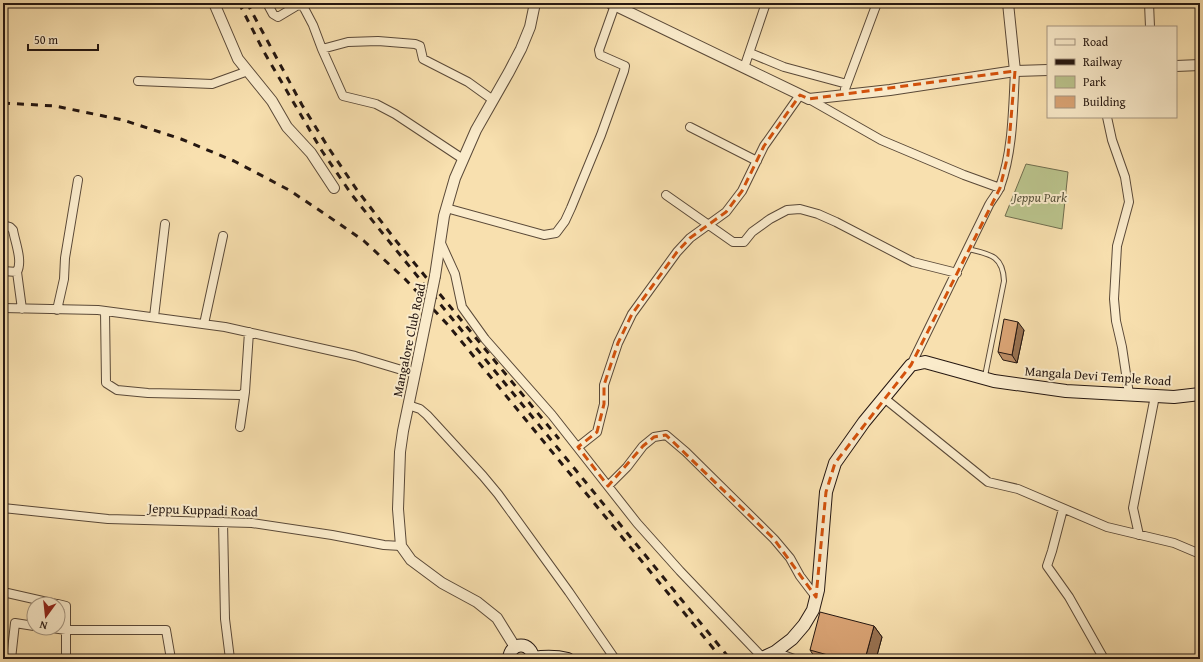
<svg xmlns="http://www.w3.org/2000/svg" width="1203" height="662" viewBox="0 0 1203 662" font-family="'Gentium Book Plus',serif">
<style>
.green{fill:#bac38c;stroke:#706d4e}
.lines{fill:none;stroke-linecap:round;stroke-linejoin:round}
.service-casing{stroke:#5a4938;stroke-width:6}
.minor-casing{stroke:#5a4938;stroke-width:10}
.tertiary-casing{stroke:#5a4938;stroke-width:12}
.secondary-casing{stroke:#251711;stroke-width:14}
.service{stroke:#faebcb;stroke-width:4}
.minor{stroke:#faebcb;stroke-width:8}
.tertiary{stroke:#faebcb;stroke-width:10}
.secondary{stroke:#faebcb;stroke-width:12}
.rail{stroke:#251711;stroke-width:3;stroke-dasharray:7 7;stroke-linecap:butt}
.tertiary-bridge-casing{stroke:#5a4938;stroke-width:12;stroke-linecap:butt}
.tertiary-bridge{stroke:#faebcb;stroke-width:10}
.wall{fill:#bb8c64;stroke:#251711}
.shaded-wall{fill:#987251;stroke:#251711}
.building{fill:#d9a374;stroke:#251711}
.marked{fill:none;stroke:#d4520c;stroke-width:3;stroke-dasharray:8 5;stroke-linejoin:round}
.labels{text-anchor:middle;dominant-baseline:central;stroke-width:4;stroke-linejoin:round;paint-order:stroke}
.park-label{font-size:13px;font-style:italic;fill:#59533c;stroke:#faebcb}
.street-label{font-size:13px;fill:#251711;stroke:#faebcb}
</style>
<rect width="100%" height="100%" fill="#f8e0af"/>
<filter id="stains"><feTurbulence type="fractalNoise" baseFrequency=".005" numOctaves="4"/><feColorMatrix values="0 0 0 0 .2 0 0 0 0 .09 0 0 0 0 .02 0 0 0 .5 -.17"/></filter>
<radialGradient id="worn" r=".72"><stop offset=".6" stop-color="#630" stop-opacity="0"/><stop offset="1" stop-color="#630" stop-opacity=".3"/></radialGradient>
<path class="green" d="M1026,164L1068,172L1062,229L1005,216Z"/>
<g class="lines">
<g class="service-casing">
<path id="service" d="M968,249C989,254 1003,255 1004,281L985,376"/>
</g>
<g class="minor-casing">
<path id="minor" d="M267,3L273,14L278,17L298,5L303,6
M1149,3L1150,27
M303,6L313,25L322,49L343,96L376,104L395,114L463,159
M322,49L348,42L378,41L415,44L420,46L423,59L468,82L493,100
M750,53L784,67L847,84
M744,68L766,3
M138,81L212,84L248,71
M845,89L877,3
M809,99L881,140L964,175L1000,188
M1107,117L1112,140L1125,177L1129,202L1117,246L1114,299L1116,321L1122,347L1129,394
M690,127L757,161
M666,195L733,242H744L752,232L770,219L787,210L800,209L818,214L836,222L913,262L957,273
M446,208L544,235L556,233L565,221L571,208L601,135L624,71L625,66L600,55L599,50L615,5
M3,225L10,227L13,230C15,242 23,261 17,272
M440,241L455,274L462,307L485,339L552,415L637,523L680,571L764,659
M3,271L17,272L22,309
M3,308L98,310L225,327L355,356L415,374
M57,310L64,279L65,258L78,180
M105,311L106,383L117,390L148,393L241,395L245,392L249,332
M154,317L165,224
M204,324L223,236
M911,365L989,205C992,199 998,193 1000,187C1013,151 1013,109 1015,71
M884,398L988,482L1018,489L1107,527L1174,543L1200,554
M408,405L420,409L427,415L483,476L498,494L569,592L615,659
M240,427L245,392
M578,447L597,432L604,404V385L618,343L632,314L677,252L690,238L726,212L742,191L764,146L800,95
M608,486L627,467L643,446L654,437L666,435L686,452L774,539L790,558L800,576L816,597
M3,508L108,519L252,523L332,535L384,545L401,546
M1063,509L1052,551L1047,566L1069,597L1104,659
M223,522L225,619L230,659
M1139,535L1133,508L1155,396
M3,592L56,604
M58,604L66,606V659
M52,628L66,630H166L171,659
M775,652L794,659
M11,659L15,623L34,626"/>
</g>
<g class="tertiary-casing">
<path id="tertiary" d="M214,3L238,59L272,101L287,127L311,153L334,188
M610,3L809,99L890,90L1015,71L1048,70
M1008,3L1015,71
M1176,66L1200,65
M435,276L444,216L455,178L476,130L509,72L521,49L530,27L535,3
M418,359L403,431L400,452L398,509L401,546L411,560L442,583L477,602L497,618L515,647"/>
</g>
<g class="secondary-casing">
<path id="secondary" d="M533,658C546,656 556,656 568,659
M509,659C510,641 532,641 533,659
M760,659L775,652L792,639L804,625L813,610L818,590L826,492L835,463L864,422L911,365L925,362L994,381L1066,391L1174,397L1200,394"/>
</g>
<use href="#service" class="service"/>
<use href="#minor" class="minor"/>
<use href="#tertiary" class="tertiary"/>
<use href="#secondary" class="secondary"/>
<path class="rail" d="M239,3L264,52L322,151L352,195L392,245L730,659
M247,3L302,105L328,147L357,190L397,242L559,439
M3,103L55,106L123,120L181,139L234,161L289,190L325,214L364,241L405,279L448,325L722,659"/>
<g class="tertiary-bridge-casing">
<path id="tertiary-bridge" d="M418,359L435,276"/>
</g>
<use href="#tertiary-bridge" class="tertiary-bridge"/>
</g>
<path class="wall" d="M1024,330L1017,363L1003,360L998,352Z
M874,626L882,637L876,659H816L810,650Z"/>
<path class="shaded-wall" d="M1018,322L1024,330L1017,363L1012,355Z
M874,626L882,637L876,659H865Z"/>
<path class="building" d="M1004,319L1018,322L1012,355L998,352Z
M820,612L874,626L865,659H842L810,650Z"/>
<path class="marked" d="M1015,71L1008,155L1000,188L911,365L835,463L826,492L816,597L774,539L666,435L654,437L643,446L608,486L578,447L597,432L604,404V385L618,343L632,314L677,252L690,238L726,212L742,191L764,146L800,95L809,99Z"/>
<g class="labels">
<g class="park-label">
<text x="1040" y="197">Jeppu Park</text>
</g>
<g class="street-label">
<text transform="translate(409 340) rotate(-78)">Mangalore Club Road</text>
<text transform="translate(1098 376) rotate(4)">Mangala Devi Temple Road</text>
<text transform="translate(203 510) rotate(2)">Jeppu Kuppadi Road</text>
</g>
</g>
<rect width="1203" height="662" fill="none" stroke="#f8e0af" stroke-width="16"/>
<rect x="4" y="4" width="1195" height="654" fill="none" stroke="#251711" stroke-width="2"/>
<rect x="8" y="8" width="1187" height="646" fill="none" stroke="#251711"/>
<rect x="1047" y="26" width="130" height="92" fill="#faebcb" stroke="#a59681"/>
<rect x="1055" y="39" width="20" height="6" fill="#faebcb" stroke="#a59681"/>
<text x="1083" y="46" font-size="12" fill="#251711">Road</text>
<rect x="1055" y="59" width="20" height="6" fill="#251711" stroke="#a59681"/>
<text x="1083" y="66" font-size="12" fill="#251711">Railway</text>
<rect x="1055" y="76" width="20" height="12" fill="#bac38c" stroke="#a59681"/>
<text x="1083" y="86" font-size="12" fill="#251711">Park</text>
<rect x="1055" y="96" width="20" height="12" fill="#d9a374" stroke="#a59681"/>
<text x="1083" y="106" font-size="12" fill="#251711">Building</text>
<g transform="translate(46 616) rotate(195)"><circle r="19" fill="#faebcb" stroke="#a59681"/>
<path d="M0-3L7 15L0 10L-7 15Z" fill="#8f2418"/>
<text y="-6" font-size="11" font-weight="bold" text-anchor="middle" fill="#251711">N</text>
</g>
<path d="M28 44v6h70v-6" fill="none" stroke="#251711" stroke-width="2"/>
<text x="34" y="44" font-size="12" fill="#251711" stroke="#faebcb" stroke-width="3" paint-order="stroke">50 m</text>
<rect width="100%" height="100%" filter="url(#stains)"/>
<rect width="100%" height="100%" fill="url(#worn)"/>
</svg>
